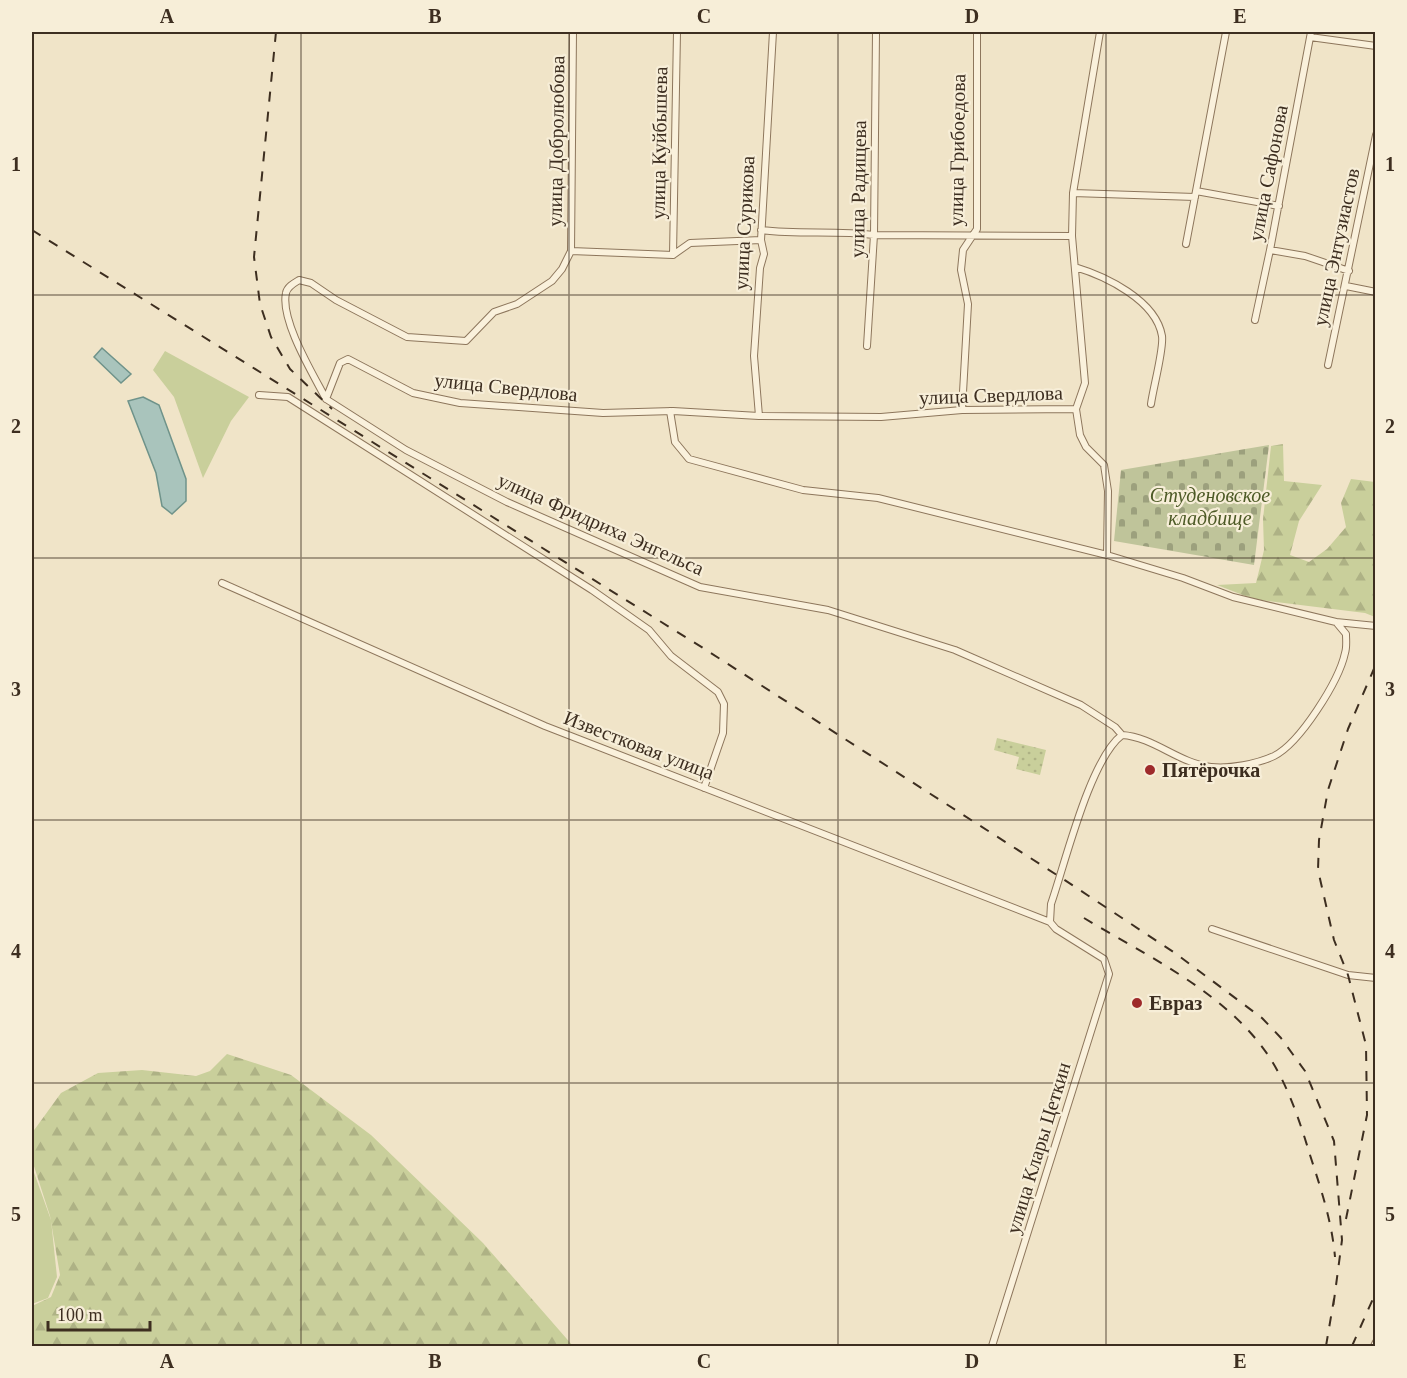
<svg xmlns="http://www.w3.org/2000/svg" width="1407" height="1378" viewBox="0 0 1407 1378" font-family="'Times New Roman',serif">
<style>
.green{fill:#c9cf9b}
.forest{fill:url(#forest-firs)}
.cemetery{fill:url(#cemetery-stones)}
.park{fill:url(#park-dots)}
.water{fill:#a9c4bc;stroke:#6f938a;stroke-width:1.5}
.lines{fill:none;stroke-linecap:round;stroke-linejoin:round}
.street-casing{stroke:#8d765c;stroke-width:8}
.street{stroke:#faf1dc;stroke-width:6}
.rail{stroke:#3d2e20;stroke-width:2;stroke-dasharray:10 10;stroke-linecap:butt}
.grid{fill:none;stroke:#3d2e20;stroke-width:1.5;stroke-opacity:0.55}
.poi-dot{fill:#9e2a2b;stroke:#f7eed8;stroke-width:2}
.labels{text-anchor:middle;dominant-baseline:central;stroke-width:4.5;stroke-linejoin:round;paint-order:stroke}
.street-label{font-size:20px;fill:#3d2e20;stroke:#f7eed8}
.park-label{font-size:20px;font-style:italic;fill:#4d5a26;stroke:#f7eed8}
.poi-label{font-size:20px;font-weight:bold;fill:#3d2e20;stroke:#f7eed8;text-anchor:start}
.neatline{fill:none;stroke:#3d2e20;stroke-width:2}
.grid-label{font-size:20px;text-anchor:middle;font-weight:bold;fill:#3d2e20}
</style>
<defs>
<pattern id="forest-firs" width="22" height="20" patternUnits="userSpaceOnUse" patternTransform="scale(1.5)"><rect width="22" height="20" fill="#c9cf9b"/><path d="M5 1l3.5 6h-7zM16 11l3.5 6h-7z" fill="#aeb285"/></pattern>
<pattern id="cemetery-stones" width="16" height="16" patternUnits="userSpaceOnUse" patternTransform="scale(1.5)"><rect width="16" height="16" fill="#bfc49a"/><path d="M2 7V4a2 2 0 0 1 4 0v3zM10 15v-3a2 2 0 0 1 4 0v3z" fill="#9ca07d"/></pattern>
<pattern id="park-dots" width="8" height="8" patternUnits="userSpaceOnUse" patternTransform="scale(1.5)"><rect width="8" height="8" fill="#c9cf9b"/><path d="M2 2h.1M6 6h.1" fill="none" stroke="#aeb285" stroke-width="1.8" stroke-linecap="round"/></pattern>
</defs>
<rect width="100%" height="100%" fill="#f0e4c8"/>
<path class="green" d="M165,351L249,397L231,421L203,478L174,397L153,370Z
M32,1167L51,1220L57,1277L48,1298L32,1304Z"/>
<path class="forest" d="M1283,444L1284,481L1322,485L1299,521L1290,555L1309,562L1327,549L1346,527L1341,503L1351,479L1375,482V617L1365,613L1253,599L1217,585L1256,583L1264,550L1263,519L1271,446Z
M227,1054L291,1075L371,1135L483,1243L573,1346H32V1306L51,1297L60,1275L50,1216L32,1160V1133L61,1093L98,1073L142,1070L196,1076L210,1071Z"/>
<path class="cemetery" d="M1269,445L1254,565L1114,541L1121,470Z"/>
<path class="park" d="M997,738L1046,750L1040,775L1016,769L1019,757L994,750Z"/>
<path class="water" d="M102,348L131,374L121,383L94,357Z
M143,397L159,405L186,479V501L172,514L162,506L156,473L128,401Z"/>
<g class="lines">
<g class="street-casing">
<path id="street" d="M1310,37L1376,46
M1196,191L1279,206
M1073,193L1195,197
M761,230C799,235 836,230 874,235L1072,236
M1186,244L1226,32
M1270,250L1305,256L1349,271
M571,251L673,255L690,243L761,240
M673,255L677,32
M1075,267C1105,276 1156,300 1162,336C1164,349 1153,388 1151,404
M1346,286L1376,292
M1255,320L1270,250L1311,32
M867,346L874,235L876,32
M1328,365L1376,135
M259,395L288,397L592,590L649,630L671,656L718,692L724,704L723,733L704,788
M326,399C313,374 280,320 286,293C287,287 294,283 299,280L311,283L336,300L407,337L466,341L494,312L517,304L552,281L562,269L571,251L573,32
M1076,409L962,410L881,417L759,416L673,411L603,413L460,403L413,393L348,359L340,363L326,399L406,450L507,502L700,587L828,610L955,650L1081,705L1115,727L1122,735
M1076,409L1085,383L1072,236L1073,193L1100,32
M962,410L968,304L961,270L963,250L977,229V32
M670,411L675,442L689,459L803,490L878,498L1107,555
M759,416L754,356L760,268L764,254L761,240L773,32
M222,583L545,726L1050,922
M1336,622L1376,626
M1212,929L1348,975L1376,978
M992,1346L1109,974L1104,959L1056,929L1050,922L1051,904C1065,864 1090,759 1122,735C1154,737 1178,763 1211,767C1230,769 1257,764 1274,756C1300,743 1339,681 1345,653C1347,647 1346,640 1346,634L1336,622L1233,597L1183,578L1107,555L1108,491L1104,465L1086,447L1080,435L1076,409
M1374,1346L1376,1342"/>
</g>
<use href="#street" class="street"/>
<path class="rail" d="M276,32L254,257L260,304L271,337L290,369L332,409
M32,230L703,648L1060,877L1175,953L1262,1018L1281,1038L1305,1071L1334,1141L1342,1240L1333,1308
M1084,918C1147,956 1225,992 1268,1055C1288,1085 1300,1122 1310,1155C1321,1189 1332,1222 1335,1257
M1346,1219L1367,1115L1366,1045L1348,975L1334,940L1318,870L1319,840L1328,790L1348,729L1376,664
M1326,1346L1334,1299
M1352,1346L1376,1292"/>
</g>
<path class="grid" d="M301,32V1346M569,32V1346M838,32V1346M1106,32V1346M32,295H1376M32,558H1376M32,820H1376M32,1083H1376"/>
<g class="poi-dot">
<circle cx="1150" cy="770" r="6"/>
<circle cx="1137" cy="1003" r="6"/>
</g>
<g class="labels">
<g class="street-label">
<text transform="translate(556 141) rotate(-89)">улица Добролюбова</text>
<text transform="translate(659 143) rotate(-89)">улица Куйбышева</text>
<text transform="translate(957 150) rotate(-89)">улица Грибоедова</text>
<text transform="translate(1268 173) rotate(-79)">улица Сафонова</text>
<text transform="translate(858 189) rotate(-89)">улица Радищева</text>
<text transform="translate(744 223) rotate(-87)">улица Сурикова</text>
<text transform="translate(1336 247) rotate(-78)">улица Энтузиастов</text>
<text transform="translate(506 387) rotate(6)">улица Свердлова</text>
<text transform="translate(991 395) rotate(-2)">улица Свердлова</text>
<text transform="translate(601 524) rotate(24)">улица Фридриха Энгельса</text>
<text transform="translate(639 745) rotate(21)">Известковая улица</text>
<text transform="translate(1038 1148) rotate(-73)">улица Клары Цеткин</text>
</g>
<g class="park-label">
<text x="1210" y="495">Студеновское<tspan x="1210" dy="23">кладбище</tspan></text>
</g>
<g class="poi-label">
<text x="1162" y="770">Пятёрочка</text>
<text x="1149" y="1003">Евраз</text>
</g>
</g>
<rect width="1407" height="1378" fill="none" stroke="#f7eed8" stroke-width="66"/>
<path d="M48 1321v9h102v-9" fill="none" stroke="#3d2e20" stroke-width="3"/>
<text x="57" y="1321" font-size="18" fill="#3d2e20" stroke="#f7eed8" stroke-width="4.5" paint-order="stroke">100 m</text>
<rect x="33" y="33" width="1341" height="1312" class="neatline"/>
<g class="grid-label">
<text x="167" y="23">A</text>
<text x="435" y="23">B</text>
<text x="704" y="23">C</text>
<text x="972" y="23">D</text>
<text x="1240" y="23">E</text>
<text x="16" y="171">1</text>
<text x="1390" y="171">1</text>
<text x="16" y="433">2</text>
<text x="1390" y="433">2</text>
<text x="16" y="696">3</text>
<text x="1390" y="696">3</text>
<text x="16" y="958">4</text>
<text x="1390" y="958">4</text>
<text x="16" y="1221">5</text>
<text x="1390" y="1221">5</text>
<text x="167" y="1368">A</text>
<text x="435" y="1368">B</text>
<text x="704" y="1368">C</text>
<text x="972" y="1368">D</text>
<text x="1240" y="1368">E</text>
</g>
</svg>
